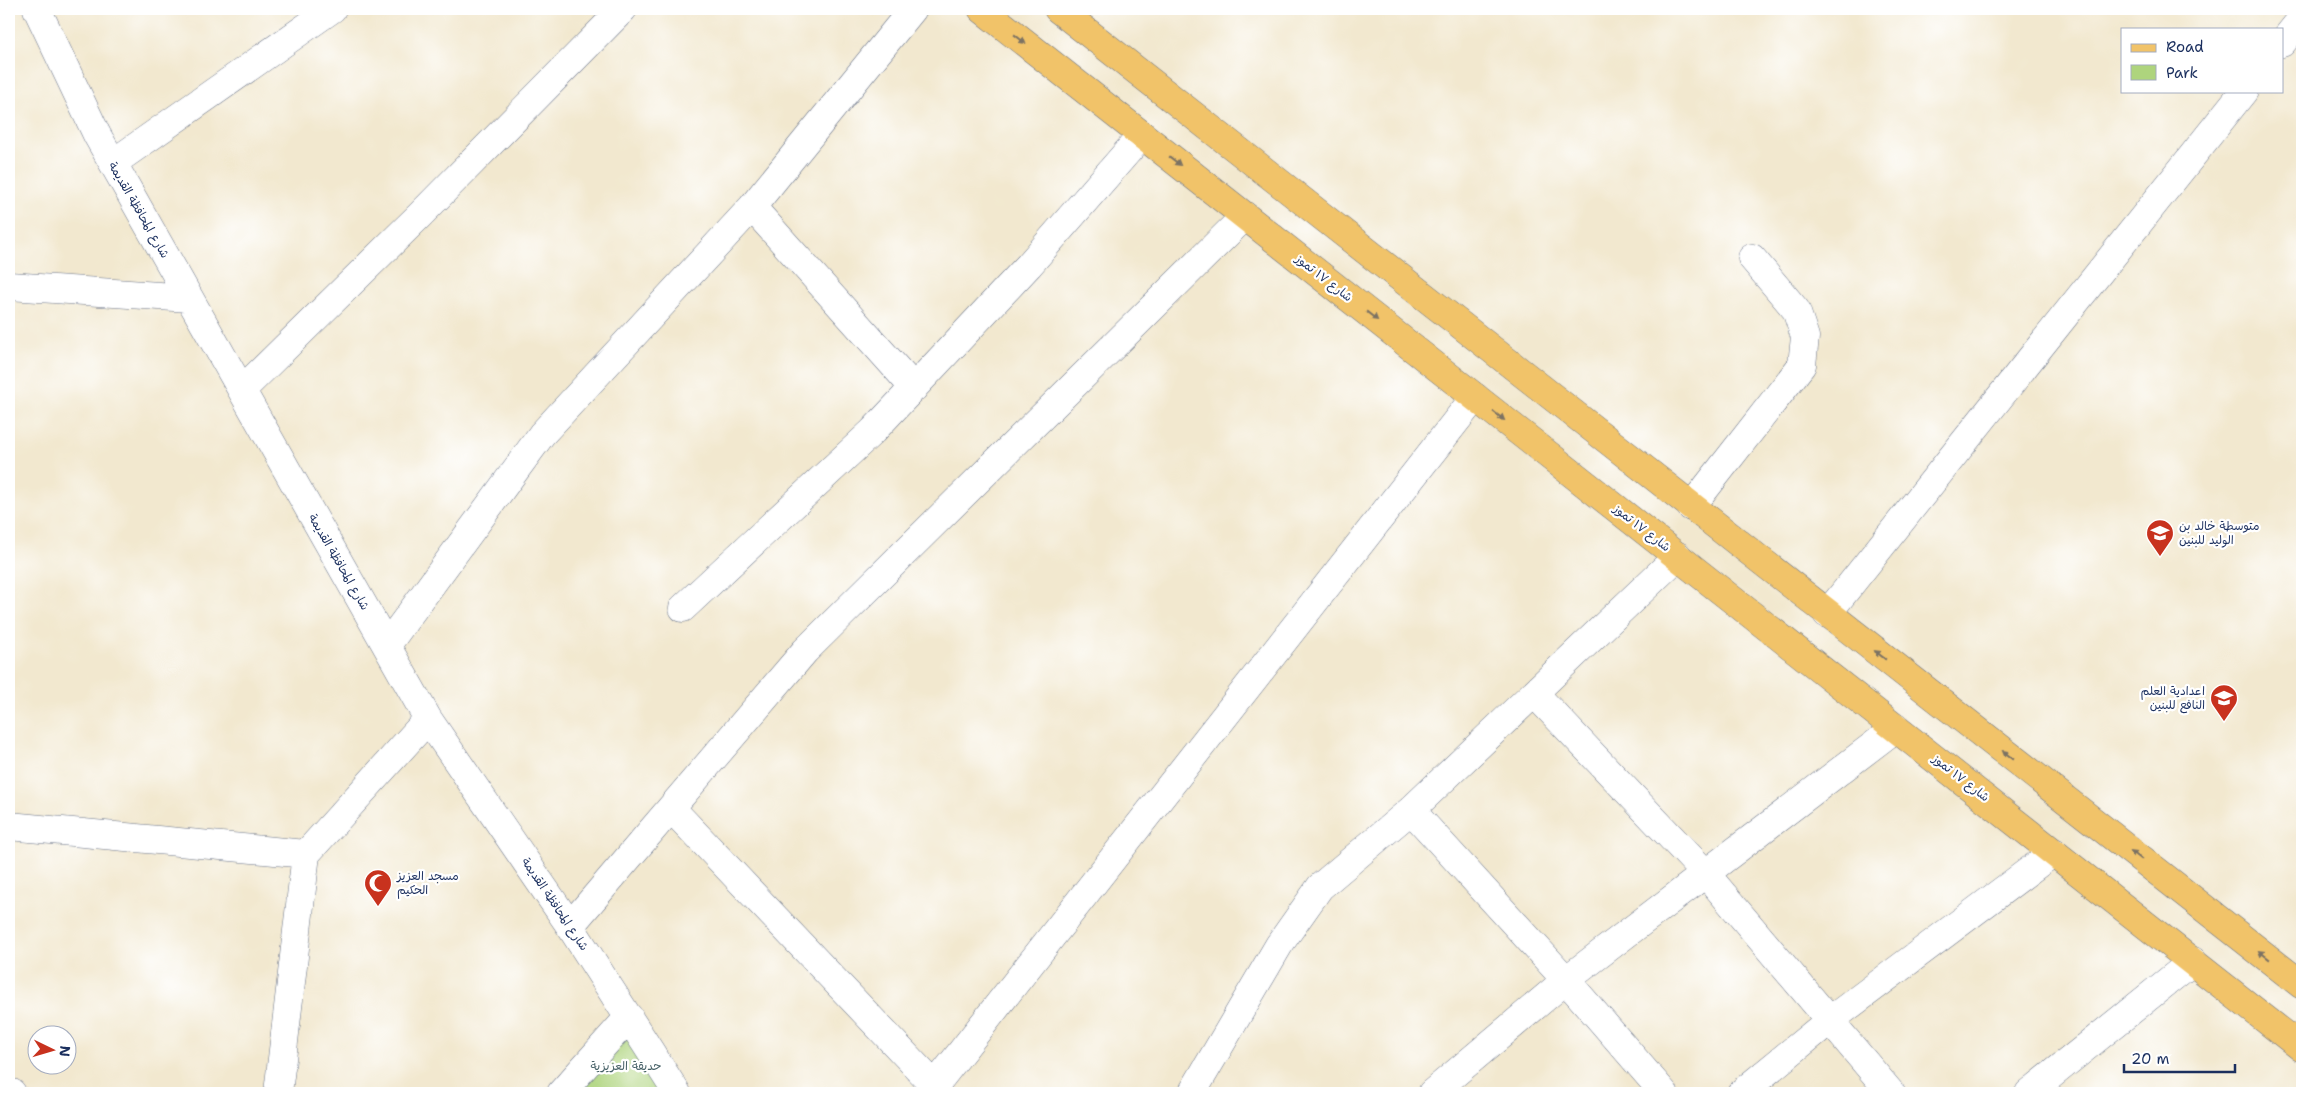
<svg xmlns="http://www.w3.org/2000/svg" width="2311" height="1102" viewBox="0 0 2311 1102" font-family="'Shantell Sans','Playpen Sans Arabic',sans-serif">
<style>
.green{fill:#aed47d;stroke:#64826e}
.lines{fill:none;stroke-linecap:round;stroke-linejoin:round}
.minor-casing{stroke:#667086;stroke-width:29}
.major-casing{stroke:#667086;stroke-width:29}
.minor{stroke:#fff;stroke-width:28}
.major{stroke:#f1c369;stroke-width:28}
.oneway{fill:#7b7263}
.labels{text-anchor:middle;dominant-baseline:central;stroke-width:4.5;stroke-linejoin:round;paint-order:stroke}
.street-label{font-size:12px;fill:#1b2f5e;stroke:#fff}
.poi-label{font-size:12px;fill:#1b2f5e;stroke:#fff;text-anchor:start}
.park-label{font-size:12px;fill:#476167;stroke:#fff}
</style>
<rect width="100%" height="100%" fill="#fff"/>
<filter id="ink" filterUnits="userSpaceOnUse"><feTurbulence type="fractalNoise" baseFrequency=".02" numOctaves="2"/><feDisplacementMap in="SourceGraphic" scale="10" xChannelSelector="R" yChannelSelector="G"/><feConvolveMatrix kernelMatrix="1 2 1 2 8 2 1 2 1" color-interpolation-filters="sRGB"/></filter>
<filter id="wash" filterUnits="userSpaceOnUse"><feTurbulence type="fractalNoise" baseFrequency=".0096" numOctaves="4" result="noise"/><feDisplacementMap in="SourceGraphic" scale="20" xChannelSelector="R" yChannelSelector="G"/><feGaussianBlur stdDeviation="1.12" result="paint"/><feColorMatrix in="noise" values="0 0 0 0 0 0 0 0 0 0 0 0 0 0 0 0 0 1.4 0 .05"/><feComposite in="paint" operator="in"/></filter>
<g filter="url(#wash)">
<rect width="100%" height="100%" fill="#f2e8cf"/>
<path class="green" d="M629,1017L678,1093H567Z"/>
</g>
<g filter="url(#ink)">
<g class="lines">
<g class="minor-casing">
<path id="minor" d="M37,9L97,135L428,719L570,926L677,1093
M2282,43L2302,18
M113,163L332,9
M752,207L914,388
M9,286L189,298
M242,390L420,215L623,9
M1691,507L1802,365L1805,337L1796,310L1752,258
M683,608L873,431L1029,265L1142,135
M1827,614L2244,91
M387,645L542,434L752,207L913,9
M1534,693L1706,874L1891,1093
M671,808L935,1086
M1411,810L1566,980L1664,1093
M9,826L306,854
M570,926L805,651L1245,216
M9,1093H12
M278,1093L306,854L428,719
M561,1093L629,1017
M929,1093L1475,397
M1192,1093L1279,945L1320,887L1411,810L1678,556
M1432,1093L1566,980L1896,728
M1741,1093L1829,1021L2054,852
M2029,1093L2193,961"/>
</g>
<g class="major-casing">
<path id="major" d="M982,9L2302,1048
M1058,9L2302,985"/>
</g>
<use href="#minor" class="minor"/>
<use href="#major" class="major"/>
</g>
<defs><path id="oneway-solid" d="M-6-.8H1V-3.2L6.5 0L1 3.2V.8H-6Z" transform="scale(1.25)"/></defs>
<g class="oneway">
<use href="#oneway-solid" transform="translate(1020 39) rotate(38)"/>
<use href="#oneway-solid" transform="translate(1175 161) rotate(38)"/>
<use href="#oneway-solid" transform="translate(1372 316) rotate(38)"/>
<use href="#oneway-solid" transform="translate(1499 416) rotate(38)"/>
<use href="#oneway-solid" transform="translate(1880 655) rotate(-142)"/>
<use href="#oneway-solid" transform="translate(2008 755) rotate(-142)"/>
<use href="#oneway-solid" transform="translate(2136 855) rotate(-142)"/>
<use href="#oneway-solid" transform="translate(2264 955) rotate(-142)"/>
</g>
</g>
<defs>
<g id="school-pin" transform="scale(1.4375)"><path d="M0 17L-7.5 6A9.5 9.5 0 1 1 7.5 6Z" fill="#c8321e" stroke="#fff"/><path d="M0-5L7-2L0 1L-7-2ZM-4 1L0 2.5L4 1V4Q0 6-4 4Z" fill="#fff"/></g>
<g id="mosque-pin" transform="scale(1.4375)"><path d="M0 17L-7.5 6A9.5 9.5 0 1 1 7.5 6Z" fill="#c8321e" stroke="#fff"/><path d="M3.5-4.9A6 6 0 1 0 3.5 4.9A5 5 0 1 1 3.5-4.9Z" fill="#fff"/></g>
</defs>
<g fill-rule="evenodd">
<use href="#school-pin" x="2160" y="533"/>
<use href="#school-pin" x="2224" y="698"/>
<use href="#mosque-pin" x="378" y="883"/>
</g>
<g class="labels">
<g class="street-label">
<text transform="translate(139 210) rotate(60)">شارع المحافظة القديمة</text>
<text transform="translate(1324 278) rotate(38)">شارع ١٧ تموز</text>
<text transform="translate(1642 528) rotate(38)">شارع ١٧ تموز</text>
<text transform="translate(339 562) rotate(60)">شارع المحافظة القديمة</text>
<text transform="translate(1961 778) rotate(38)">شارع ١٧ تموز</text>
<text transform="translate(555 904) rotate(56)">شارع المحافظة القديمة</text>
</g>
<g class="poi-label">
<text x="2179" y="526">متوسطة خالد بن<tspan x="2179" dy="14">الوليد للبنين</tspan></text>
<text x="2205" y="691" text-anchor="end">اعدادية العلم<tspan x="2205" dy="14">النافع للبنين</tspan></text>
<text x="397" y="876">مسجد العزيز<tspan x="397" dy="14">الحكيم</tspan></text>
</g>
<g class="park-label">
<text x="626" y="1066">حديقة العزيزية</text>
</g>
</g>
<rect width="2311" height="1102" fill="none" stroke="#fff" stroke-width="30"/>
<rect x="2121" y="28" width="162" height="65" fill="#ffffff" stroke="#a4acbf"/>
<rect x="2131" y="44" width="25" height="8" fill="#f1c369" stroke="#a4acbf"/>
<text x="2166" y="52" font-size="15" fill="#1b2f5e">Road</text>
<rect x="2131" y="65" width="25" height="15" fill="#aed47d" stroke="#a4acbf"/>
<text x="2166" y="78" font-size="15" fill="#1b2f5e">Park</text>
<g transform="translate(52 1050) rotate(95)"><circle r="24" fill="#ffffff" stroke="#a4acbf"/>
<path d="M0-4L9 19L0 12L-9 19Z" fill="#c8321e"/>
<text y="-8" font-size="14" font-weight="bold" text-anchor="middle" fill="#1b2f5e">N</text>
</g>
<path d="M2124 1064v8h111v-8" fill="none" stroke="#1b2f5e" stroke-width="2.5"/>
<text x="2131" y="1064" font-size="15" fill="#1b2f5e" stroke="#ffffff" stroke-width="4" paint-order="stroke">20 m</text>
</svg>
